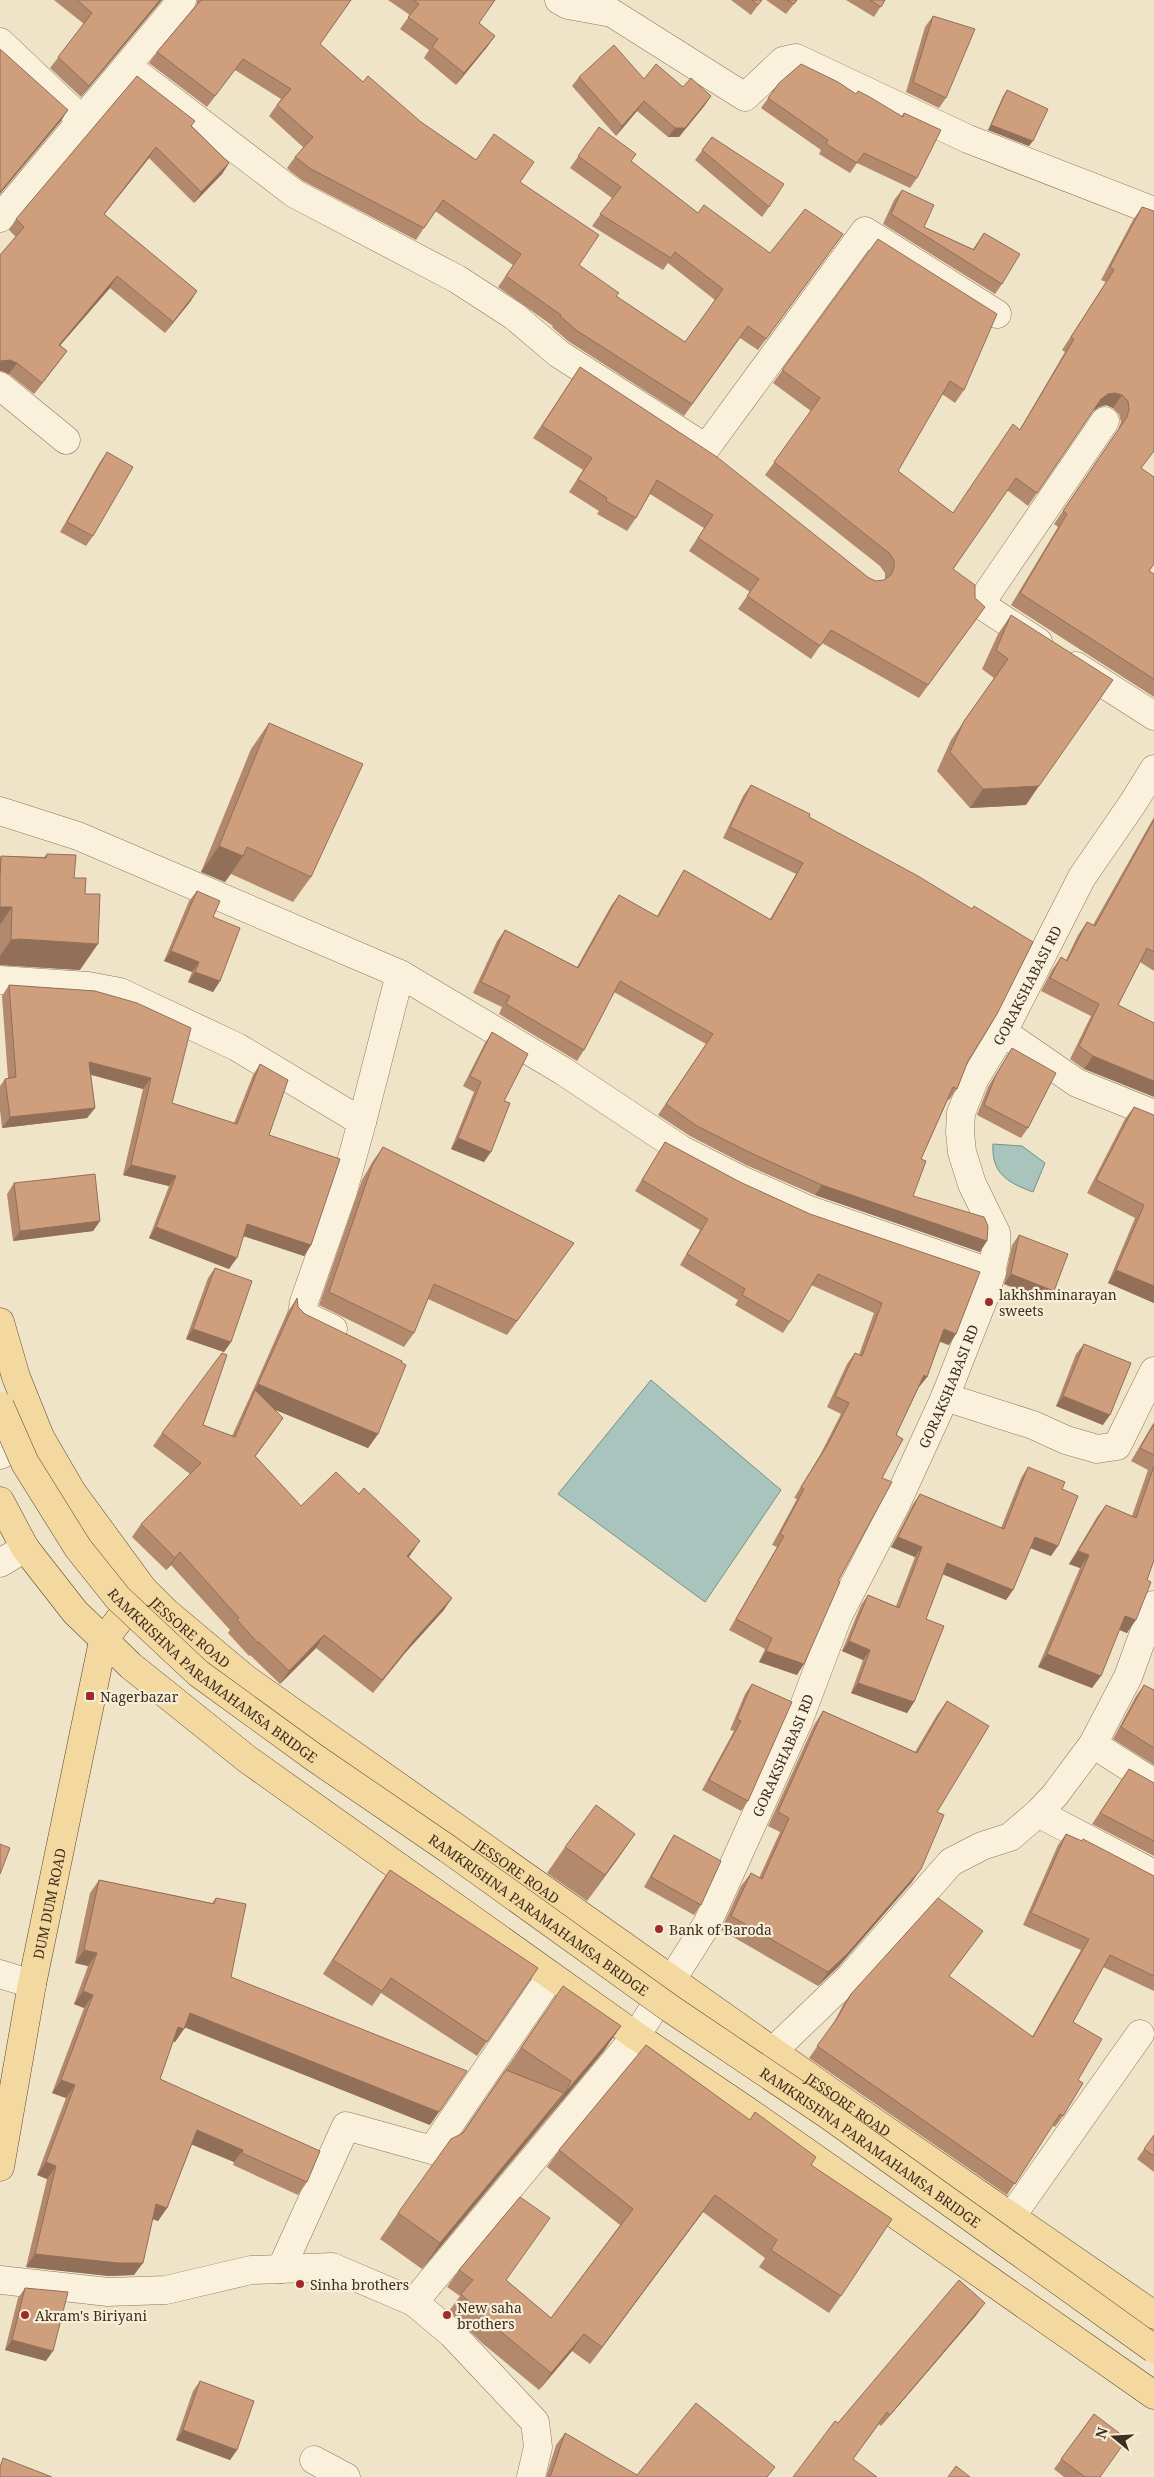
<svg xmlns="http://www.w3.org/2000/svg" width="1154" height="2477" viewBox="0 0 1154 2477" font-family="'Noto Serif',serif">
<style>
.water{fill:#a9c4bc;stroke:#6f938a}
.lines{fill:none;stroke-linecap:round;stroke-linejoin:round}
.minor-casing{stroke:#8d765c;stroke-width:29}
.major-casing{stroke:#5b4430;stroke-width:29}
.minor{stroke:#faf1dc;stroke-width:28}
.major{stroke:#f3d9a0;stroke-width:28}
.major-bridge-casing{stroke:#5b4430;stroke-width:29;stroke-linecap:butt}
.major-bridge{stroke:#f3d9a0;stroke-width:28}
.wall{fill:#b2896c}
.shaded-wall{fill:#916f58}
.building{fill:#cf9f7d;stroke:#916f58}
.poi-dot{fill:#9e2a2b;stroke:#f7eed8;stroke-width:2}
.labels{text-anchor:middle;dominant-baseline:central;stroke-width:4.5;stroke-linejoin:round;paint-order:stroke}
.street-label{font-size:14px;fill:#3d2e20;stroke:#f7eed8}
.poi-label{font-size:14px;fill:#3d2e20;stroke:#f7eed8;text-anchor:start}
</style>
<rect width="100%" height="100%" fill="#f0e4c8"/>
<path class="water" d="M993,1144L1022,1146L1045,1163L1033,1192C1009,1183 991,1174 993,1144Z
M651,1380L781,1490L705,1602L558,1494Z"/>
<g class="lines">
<g class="minor-casing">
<g id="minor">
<path d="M559,0L568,5L612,13L745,97L783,61L796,58L968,139L1154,211"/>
<path d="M0,42L82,120"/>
<path d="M127,66L295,194L457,279L514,316L559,354L706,448L865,231L997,314"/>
<path d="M0,218L182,0"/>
<path d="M0,386L66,440"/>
<path d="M1038,642L980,604L1105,421"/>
<path d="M1076,666L1154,716"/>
<path d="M0,811L78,836L400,974L563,1071L682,1150L739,1179L809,1210L992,1273"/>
<path d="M0,980L88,986L120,992L237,1047L362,1122L343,1191L304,1302L302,1314L333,1329"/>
<path d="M1003,1032L1077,1083L1154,1114"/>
<path d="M362,1122L400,974"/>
<path d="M945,1397L1033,1425L1066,1440L1097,1449L1117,1446L1154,1371"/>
<path d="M0,1455L40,1437"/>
<path d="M0,1563L25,1548"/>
<path d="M1093,1744L1154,1783"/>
<path d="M1038,1813L1154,1874"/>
<path d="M0,1974L32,1984"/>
<path d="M774,2050L850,1977L951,1862L982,1846L1010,1837L1038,1813L1055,1795L1093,1744L1128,1677L1154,1605"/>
<path d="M1011,2217L1140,2034"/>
<path d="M281,2269L346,2126L432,2150L551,1976"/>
<path d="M0,2280L108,2292L166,2290L251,2270L332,2267L414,2302L452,2334L535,2422L538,2447L531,2477"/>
<path id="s1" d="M414,2302L636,2036L707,1924L798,1722L838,1616L897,1502L945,1397L987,1290L996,1250V1233L972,1184L962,1152L960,1132L961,1113L974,1080L1003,1032L1082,877L1133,803L1154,769"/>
<path d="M314,2460L346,2477"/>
</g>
</g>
<g class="major-casing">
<g id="major">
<path id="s2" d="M0,1322L16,1377L40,1437L72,1492L143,1589L166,1612L246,1679L832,2093L1154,2315"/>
<path d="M0,1501L25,1548L75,1612L131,1666L247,1759L636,2036L746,2110L1154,2395"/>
<path id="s3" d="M0,2167L32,1984L103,1641L142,1590"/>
</g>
</g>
<use href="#minor" class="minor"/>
<use href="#major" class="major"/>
<g class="major-bridge-casing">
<g id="major-bridge">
<path id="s4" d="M0,1406L25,1463L78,1548L118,1598L198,1673L315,1758L448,1849L671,2009L828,2115L1154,2349"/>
</g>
</g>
<use href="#major-bridge" class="major-bridge"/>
</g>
<path class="wall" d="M54,0H162L81,97L50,68L84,24Z
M197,0H351L320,44L363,82L421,122L476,160L520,182L579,265L616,296L685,342L715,300L668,263L663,270L592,226L612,198L570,168L599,127L631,161L698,213L770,253L843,234L758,350L740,338L684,416L568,341L552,327L553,326L498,287L513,265L435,211L416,240L303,181L290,171L287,168L295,157L304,148L269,116L281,99L235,70L207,107L149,63L157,52L196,6L197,3Z
M388,0H495L479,23L495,36L487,47L456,85L424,58L429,50L400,29L410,15Z
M731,0H762L751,15Z
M766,0H797L786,14Z
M846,0H885L874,17Z
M933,16L946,98L939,108L906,92L925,27Z
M579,77L644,79L705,105L679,137H668L637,111L616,136L572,86Z
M779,83L856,94L902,116L904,113L917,178L910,188L857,163L850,173L819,154L821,150L761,108Z
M1007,90L1029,146L988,130L1003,96Z
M192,126L229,163L222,174L194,203L149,158L104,214L197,291L190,302L165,333L110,288L60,345L67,351L34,394L9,374L2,371H0V255L16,237L9,230L16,219Z
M712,137L769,207L762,217L695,160Z
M902,190L924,227L973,249L984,233L1002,284L995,294L883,224L894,200Z
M1142,207V469L1149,571L1154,574V697L1011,605L1058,527L1054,524L1118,430L1121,422L1119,414L1113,408L1106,405L1099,407L1093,411L1028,506L1007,490L953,569L975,598L985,607L919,698L822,643L811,659L738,609L750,592L689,551L704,528L650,494L636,518L627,531L597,514L599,511L569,492L583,470L533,438L580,367L869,578L876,581L884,580L885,579V573L880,566L765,475L811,411L773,383L878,239L964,390L955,403L942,394L898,471L953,513L1020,429L1065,352L1062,350L1106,282L1101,280L1133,220Z
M107,452L93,536L86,546L60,532L100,462Z
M1011,615L1026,805L970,808L937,771L951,740L994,678L982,669L998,634Z
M269,723L311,877L293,902L231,874L225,882L201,872L251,749Z
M751,785L809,817L968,1061L957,1089L949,1100L948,1099L921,1159L913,1196L980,1252L815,1195L746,1165L690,1136L658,1115L706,1044L614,992L584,1050L577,1061L499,1014L502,1007L473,993L497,941L505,930L577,967L611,906L619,895L657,916L677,881L684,870L770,919L796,874L723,838L743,796Z
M1154,817V971L1140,962L1118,1005L1154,1023L1084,1069L1070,1059L1091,1016L1041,991L1052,970L1061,957L1066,960L1078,935L1087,922L1093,925Z
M47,854L74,878L80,970L0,965V858L1,856L44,857Z
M197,891L213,917L220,981L213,992L188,982L192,972L164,961L189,901Z
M9,985L95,991L172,1103L234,1123L253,1075L260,1064L269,1135L311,1245L304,1256L244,1236L229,1269L149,1238L169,1186L123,1175L143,1089L91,1075L95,1108L87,1118L2,1128L0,1110V1086L5,1079L8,1078L2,996Z
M492,1032L504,1101L484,1162L451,1149L474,1092L463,1086L485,1043Z
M1012,1048L1028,1128L1021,1138L977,1115L988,1087Z
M1134,1107L1154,1303L1108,1283L1135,1218L1087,1193L1125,1119Z
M665,1142L949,1345L940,1342L927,1377L919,1387L896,1435L882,1478L797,1675L759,1662L765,1649L729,1630L777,1547L772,1545L797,1499L794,1498L820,1455L841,1414L827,1407L847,1364L855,1353L859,1355L874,1313L811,1285L790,1322L783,1333L735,1305L738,1300L680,1265L700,1230L635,1191L658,1153Z
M383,1147L574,1243L507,1335L428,1299L414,1333L404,1347L319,1305L362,1180L373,1161Z
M14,1183L100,1221L93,1231L13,1241L7,1194Z
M1019,1235L1047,1301L1004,1284L1012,1245Z
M215,1268L231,1342L224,1352L186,1339L208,1278Z
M297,1298L298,1307L378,1434L368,1448L274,1409V1431L255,1456L301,1506L411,1554L409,1557L452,1598L443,1611L405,1653L373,1693L316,1648L280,1684L250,1655L249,1656L228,1633L230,1630L171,1565L166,1570L132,1537L141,1524L190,1474L153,1446L162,1433L203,1425L232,1436L247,1403L249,1399L287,1313Z
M1084,1344L1103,1425L1056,1406L1076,1354Z
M1154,1422V1560L1127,1633L1119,1630L1092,1688L1038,1667L1080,1568L1069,1564L1097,1517L1106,1505L1132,1516L1148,1470L1131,1461Z
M1028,1467L1062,1489L1051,1556L1030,1548L1013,1590L1006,1600L942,1574L926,1619L914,1702L907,1713L851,1693L863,1660L842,1651L861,1605L868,1595L896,1606L915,1557L891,1547L913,1504L920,1494L1001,1528L1021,1478Z
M752,1684L748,1801L741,1811L702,1790L734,1731L730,1730L745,1694Z
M1144,1685L1154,1690V1765L1113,1739L1136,1696Z
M947,1701L937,1812L912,1882L839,1966L818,1986L721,1930L741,1886L751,1873L759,1878L780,1832L768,1826L814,1725L823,1711L915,1752L937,1715Z
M1129,1769L1154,1783V1856L1092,1824Z
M635,1834L587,1901L547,1873L565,1847Z
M1066,1834L1154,1876V1991L1103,1967L1073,2022L1078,2080L1063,2116L1055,2127L1052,2125L1007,2195L809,2058L832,2026L843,2005L851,1994L983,1931L949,1976L1032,2037L1081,1950L1023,1925L1058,1845Z
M674,1835L701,1905L694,1915L644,1887L667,1846Z
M390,1870L538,1968L477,2056L381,1993L372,2006L323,1974L379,1885Z
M99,1880L212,1903L216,1898L231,1977L430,2125L185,2027L175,2042H173L160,2079L307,2182L298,2195L233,2165L234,2162L192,2144L167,2208L158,2221L153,2219L134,2275L109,2276L26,2267L47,2179L37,2175L66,2098L52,2093L84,2008L74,2004L88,1966L75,1963L90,1893Z
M545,2012L621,2026L603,2052L422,2269L380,2239L398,2213L462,2133Z
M1154,2135V2172L1137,2159Z
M559,2150L811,2165L841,2296L829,2313L759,2267L765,2258L703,2212L590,2364L572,2351L539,2390L482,2343L449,2311L460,2296L447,2287L459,2270L506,2280L551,2318L620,2225L547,2167Z
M25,2288L46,2361L5,2350L18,2298Z
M977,2314L881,2426L879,2424L853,2459L793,2477L838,2423Z
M200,2381L237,2450L230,2460L176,2440L193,2391Z
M1094,2414L1100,2477H1064L1054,2469Z
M565,2433L637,2475L768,2477H546L556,2445Z"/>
<path class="shaded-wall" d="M160,0H162L81,97L89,86Z
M495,36L487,47L456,85L464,73Z
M711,96L705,105L679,137H668L675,128Z
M644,101L637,111L616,136L622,126Z
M68,110L61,121L0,194V192Z
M991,125L1033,141L1029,146L988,130Z
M156,147L149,158L96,225L104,214Z
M229,163L222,174L194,203L201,192Z
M117,276L110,288L51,356L59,345Z
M197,291L190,302L165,333L173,322Z
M67,351L59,362L34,394L42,383Z
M10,360L17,363L9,374L2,371H0V363L1,361Z
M1115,393L1122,395L1113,408L1106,405L1099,407L1092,412L1101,399L1108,394Z
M1039,786L1026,805L970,808L983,789Z
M219,846L243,856L225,882L201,872Z
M0,907H12L0,925Z
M19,939L98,944L80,970L0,965V956L11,940Z
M171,951L199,962L192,972L164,961Z
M195,972L220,981L213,992L188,982Z
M1093,1056L1154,1081V1097L1084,1069Z
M89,1062L151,1078L143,1089L82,1072Z
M95,1108L87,1118L2,1128L10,1117Z
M458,1138L491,1152L484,1162L451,1149Z
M131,1165L176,1176L169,1186L123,1175Z
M822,1185L987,1241L980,1252L815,1195Z
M100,1221L93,1231L13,1241L20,1231Z
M247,1224L311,1245L304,1256L240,1235Z
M156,1227L237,1258L229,1269L149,1238Z
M1116,1270L1154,1286V1303L1108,1283Z
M1011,1274L1054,1291L1047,1301L1004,1284Z
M193,1329L231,1342L224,1352L186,1339Z
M944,1329L956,1334L949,1345L937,1340Z
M924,1375L927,1377L919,1387L916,1386Z
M258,1384L378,1434L368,1448L251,1400L255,1390L249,1399Z
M1063,1396L1110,1415L1103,1425L1056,1406Z
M283,1418L274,1431L246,1469L255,1456Z
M898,1537L922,1547L915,1557L891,1547Z
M1035,1537L1058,1546L1051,1556L1028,1547Z
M420,1541L411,1554L398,1568L407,1556Z
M1078,1551L1089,1555L1080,1568L1069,1564Z
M180,1552L171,1565L166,1570L175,1558Z
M947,1563L1013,1590L1006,1600L940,1573Z
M452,1598L443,1611L405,1653L373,1693L414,1640Z
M1125,1616L1136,1620L1127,1633L1116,1628Z
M324,1635L316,1648L280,1684L289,1671Z
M849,1641L870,1650L863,1660L842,1651Z
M766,1651L804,1664L797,1675L759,1662Z
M1047,1654L1101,1676L1092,1688L1038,1667Z
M858,1683L914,1702L907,1713L851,1693Z
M635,1834L617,1860L587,1901L605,1875Z
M921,1869L912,1882L839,1966L818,1986L828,1972Z
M84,1950L97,1953L88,1966L75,1963Z
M83,1991L93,1995L84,2008L74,2004Z
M190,2013L439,2112L430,2125L181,2026Z
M621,2026L603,2052L547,2119L565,2093Z
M178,2027L184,2029L175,2042L169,2040Z
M61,2080L75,2085L66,2098L52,2093Z
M564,2093L546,2119L422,2269L440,2243Z
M197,2130L243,2150L234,2162L188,2143Z
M46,2162L56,2166L47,2179L37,2175Z
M715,2195L703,2212L590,2364L602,2347Z
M156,2204L167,2208L158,2221L147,2217Z
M35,2254L143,2263L134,2275L109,2276L26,2267Z
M985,2303L977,2314L881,2426L890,2415Z
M584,2334L572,2351L539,2390L551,2373Z
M12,2340L53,2351L46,2361L5,2350Z
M183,2430L237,2450L230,2460L176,2440Z"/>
<path class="building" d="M77,0H160L89,86L58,57L92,13Z
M201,0H351L320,44L363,82L368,76L421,122L476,160L494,134L534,162L520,182L599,235L579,265L619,293L616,296L685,342L723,289L675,252L671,258L600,214L621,187L578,156L599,127L636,154L631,161L698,213L704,205L770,253L805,209L843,234L766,339L748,326L692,404L576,330L560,316L561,315L506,276L521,254L443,200L424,228L311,169L298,159L295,157L313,137L277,105L291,89L243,59L215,96L157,52Z
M413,0H495L479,23L495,36L464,73L432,47L438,39L408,17L419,4Z
M752,0H762L758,5Z
M787,0H797L794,4Z
M870,0H885L881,7Z
M933,16L975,29L946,98L913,82Z
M614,45L644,79L656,64L683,87L691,78L711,96L685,128H675L644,101L622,126L579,77Z
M0,49L68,110L0,192Z
M801,64L838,82L856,94L858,91L868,96L903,117L904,113L941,130L917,178L864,153L857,163L826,144L828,140L768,98L779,83Z
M137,76L195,121L191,126L229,163L201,192L156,147L104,214L197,291L173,322L117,276L59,345L67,351L42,383L17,363L10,360L1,361L0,360V255L24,227L16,219Z
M1007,90L1048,109L1033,141L991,125Z
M712,137L784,184L769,207L702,150Z
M902,190L934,205L924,227L974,250L984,233L1020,254L1002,284L891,214Z
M1142,207L1154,211V451L1141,468L1154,477V564L1149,571L1154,574V679L1020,593L1067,514L1063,511L1127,417L1129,409L1128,401L1122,395L1115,393L1108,394L1101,399L1037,493L1016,478L953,569L975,585V598L985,607L928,685L831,630L820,646L747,596L759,579L698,538L713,515L657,480L636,518L606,501L607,498L578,479L592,458L542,426L580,367L717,457L869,578L876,581L884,580L891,575L894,568V560L889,553L774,462L820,398L782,370L878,239L997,314L964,390L950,381L898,471L953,513L1013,424L1020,430L1074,339L1071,337L1114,270L1110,267Z
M107,452L133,467L93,536L67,522Z
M1011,615L1113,680L1039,786L983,789L950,752L964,721L1008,659L996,650Z
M269,723L363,764L311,877L247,847L243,856L219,846Z
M751,785L810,814L809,817L918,876L972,909L974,906L1033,942L997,1014L968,1061L957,1089L953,1087L921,1159L926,1161L913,1196L984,1217L988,1226L987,1241L822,1185L753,1154L697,1126L666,1104L713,1034L620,981L584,1050L506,1004L510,996L481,982L505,930L578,968L619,895L658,917L684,870L771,920L803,863L730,827Z
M1154,820V952L1147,948L1118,1005L1154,1023V1081L1093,1056L1079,1046L1099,1004L1050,978L1061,957L1067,961L1087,922L1095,926Z
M47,854L76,855L74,878H86L85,894H100L98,944L19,939L11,940L12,907H0V878L1,856L46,858Z
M197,891L220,901L213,917L240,928L220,981L195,972L199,962L171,951Z
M9,985L95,991L137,1003L191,1028L172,1103L237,1124L260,1064L288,1080L269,1135L340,1159L311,1245L247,1224L237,1258L156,1227L176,1176L131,1165L151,1078L89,1062L95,1108L10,1117L5,1079L16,1077Z
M492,1032L528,1054L504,1101L510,1103L491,1152L458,1138L481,1082L470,1076Z
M1012,1048L1056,1073L1028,1128L984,1105L995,1077Z
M1134,1107L1154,1115V1286L1116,1270L1144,1205L1096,1180Z
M665,1142L740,1182L810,1214L980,1272L956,1334L944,1329L927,1377L924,1375L896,1435L903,1439L882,1478L892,1482L838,1581L840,1582L804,1664L766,1651L772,1638L736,1619L784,1536L780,1534L804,1489L801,1487L828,1444L849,1403L835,1396L855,1353L862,1356L882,1303L818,1274L790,1322L742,1295L745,1289L687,1254L708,1219L642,1180Z
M383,1147L574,1243L517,1321L434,1284L414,1333L329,1292L372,1166Z
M95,1174L100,1221L20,1231L14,1183Z
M1019,1235L1068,1254L1054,1291L1011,1274Z
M215,1268L252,1281L231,1342L193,1329Z
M297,1298L298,1307L305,1314L402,1361V1363L406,1365L378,1434L258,1384Z
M1084,1344L1131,1363L1110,1415L1063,1396Z
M222,1353L227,1355L203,1425L235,1437L255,1390L283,1418L255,1456L301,1506L336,1472L359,1494L364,1488L420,1541L407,1556L452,1598L414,1640L382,1680L324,1635L289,1671L259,1642L258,1643L237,1620L239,1618L180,1552L175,1558L141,1524L201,1463L162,1433Z
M1154,1424V1455L1140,1448Z
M1154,1466V1560L1147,1580L1151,1582L1136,1620L1125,1616L1101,1676L1047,1654L1089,1555L1078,1551L1106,1505L1136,1518Z
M1028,1467L1065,1482L1062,1489L1078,1496L1058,1546L1035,1537L1013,1590L947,1563L926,1619L944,1626L914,1702L858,1683L870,1650L849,1641L868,1595L899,1608L922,1547L898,1537L920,1494L1004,1529Z
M752,1684L792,1702L748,1801L709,1780L741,1721L737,1719Z
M1144,1685L1154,1690V1748L1121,1727Z
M947,1701L989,1726L937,1812L944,1815L921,1869L848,1953L828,1972L731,1916L751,1873L762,1879L789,1818L778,1812L823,1711L917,1753Z
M1129,1769L1154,1783V1841L1100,1813Z
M596,1805L635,1834L605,1875L565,1847Z
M1066,1834L1082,1841L1083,1839L1154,1876V1976L1110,1955L1073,2022L1102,2039L1078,2080L1083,2083L1063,2116L1060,2114L1015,2184L817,2046L838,2017L851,1994L938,1898L983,1931L949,1976L1033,2037L1089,1939L1031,1913Z
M674,1835L721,1861L701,1905L651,1877Z
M0,1844L10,1848L0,1874Z
M390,1870L538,1968L487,2042L391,1978L382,1991L333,1960Z
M99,1880L214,1904L216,1898L246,1904L231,1977L467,2071L439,2112L190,2013L184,2029L178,2027L160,2079L320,2151L307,2182L242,2153L243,2150L197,2130L167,2208L156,2204L143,2263H118L35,2254L56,2166L46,2162L75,2085L61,2080L93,1995L83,1991L97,1953L84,1950Z
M563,1986L621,2026L565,2093L571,2081L521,2048Z
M646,2045L750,2120L755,2112L816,2157L811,2165L892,2219L841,2296L771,2250L777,2240L715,2195L602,2347L584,2334L551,2373L494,2326L461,2294L473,2280L459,2270L520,2197L550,2218L506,2280L551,2318L633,2209L559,2150Z
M506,2070L564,2093L440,2243L398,2213L451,2139L463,2133Z
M1154,2135V2156L1144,2149Z
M959,2280L985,2303L890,2415L887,2412L853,2459L877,2477H793L835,2421L838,2423Z
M25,2288L68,2292L53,2351L12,2340Z
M200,2381L254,2401L237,2450L183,2430Z
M696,2403L775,2467L767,2477H549L551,2475L565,2433L637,2475Z
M1094,2414L1127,2439L1100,2477H1085L1061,2459Z
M3,2458L52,2477H0V2467Z
M956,2466L970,2477H948Z"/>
<g class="poi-dot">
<circle cx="989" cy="1302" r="5"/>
<rect x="85" y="1691" width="10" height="10" rx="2.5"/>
<circle cx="659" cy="1929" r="5"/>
<circle cx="300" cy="2284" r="5"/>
<circle cx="25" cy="2315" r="5"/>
<circle cx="447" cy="2315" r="5"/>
</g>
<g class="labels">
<g class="street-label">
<text stroke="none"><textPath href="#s1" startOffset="1502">GORAKSHABASI RD</textPath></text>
<text stroke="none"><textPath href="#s1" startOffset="1069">GORAKSHABASI RD</textPath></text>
<text stroke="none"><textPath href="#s2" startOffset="370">JESSORE ROAD</textPath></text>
<text stroke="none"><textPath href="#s4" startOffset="349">RAMKRISHNA PARAMAHAMSA BRIDGE</textPath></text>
<text stroke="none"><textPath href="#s1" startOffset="664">GORAKSHABASI RD</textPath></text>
<text stroke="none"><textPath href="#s2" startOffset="775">JESSORE ROAD</textPath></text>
<text stroke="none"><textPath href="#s3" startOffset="268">DUM DUM ROAD</textPath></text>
<text stroke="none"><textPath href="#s4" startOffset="754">RAMKRISHNA PARAMAHAMSA BRIDGE</textPath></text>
<text stroke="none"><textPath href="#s2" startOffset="1180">JESSORE ROAD</textPath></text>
<text stroke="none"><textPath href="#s4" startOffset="1159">RAMKRISHNA PARAMAHAMSA BRIDGE</textPath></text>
</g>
<g class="poi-label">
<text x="999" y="1294">lakhshminarayan<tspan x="999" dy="16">sweets</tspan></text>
<text x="100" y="1696">Nagerbazar</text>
<text x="669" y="1929">Bank of Baroda</text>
<text x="310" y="2284">Sinha brothers</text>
<text x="457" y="2307">New saha<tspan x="457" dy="16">brothers</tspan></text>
<text x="35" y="2315">Akram's Biriyani</text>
</g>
</g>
<g transform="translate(1114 2437) rotate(288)" stroke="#f7eed8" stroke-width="4" paint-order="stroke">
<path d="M0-4L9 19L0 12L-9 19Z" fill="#3d2e20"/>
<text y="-8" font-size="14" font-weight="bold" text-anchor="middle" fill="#3d2e20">N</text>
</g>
</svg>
